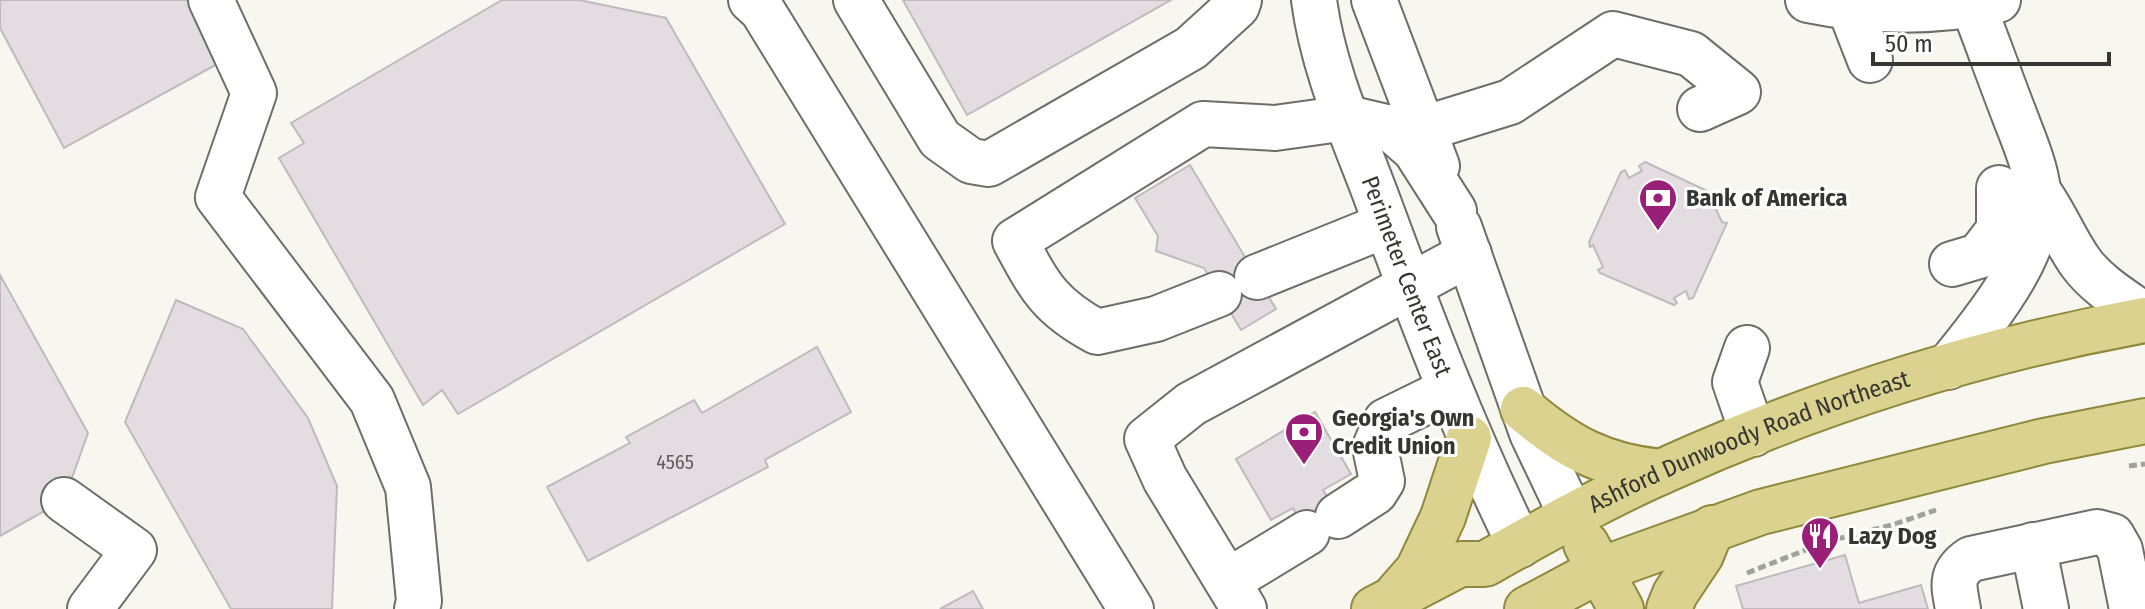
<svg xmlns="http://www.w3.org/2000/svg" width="2145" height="609" viewBox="0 0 2145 609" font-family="'Fira Sans Condensed',sans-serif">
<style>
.building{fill:#e3dce0;stroke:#c0b9bd;stroke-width:2}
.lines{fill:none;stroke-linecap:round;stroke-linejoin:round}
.minor-casing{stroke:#6e6d67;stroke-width:48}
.major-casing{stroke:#90883c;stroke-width:48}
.path{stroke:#a2a29c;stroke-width:5;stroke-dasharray:8 4;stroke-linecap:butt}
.minor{stroke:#fff;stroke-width:44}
.major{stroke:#dad28e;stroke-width:44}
.labels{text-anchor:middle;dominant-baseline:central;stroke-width:6;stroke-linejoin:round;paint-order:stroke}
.number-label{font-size:20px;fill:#605f5e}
.poi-label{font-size:24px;font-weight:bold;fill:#353532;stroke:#fff;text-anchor:start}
.street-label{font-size:24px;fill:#353532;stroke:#fff}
</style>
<rect width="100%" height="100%" fill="#f7f6ef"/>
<path class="building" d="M0,0H187L221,62L64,148L0,28Z
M502,0H579L666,18L785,224L458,414L442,390L423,405L279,158L304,143L291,123Z
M903,0H1171L967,115Z
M1645,162L1714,194L1718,201L1713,203L1722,222L1727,223L1693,298L1689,299L1686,291L1674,298L1677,303L1674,305L1600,273L1598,270L1603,267L1593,245L1590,247L1589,242L1621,172L1625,170L1629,178L1642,171L1639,166Z
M1190,165L1276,309L1241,330L1204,268L1156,251L1158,236L1135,198Z
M0,275L88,433L64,500L0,536Z
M176,300L243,329L308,418L337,486L332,609H231L125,422Z
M817,347L851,412L765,460L768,467L588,561L547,487L630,443L626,437L694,400L702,413Z
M1315,412L1351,474L1323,490L1344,526L1313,544L1293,508L1271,520L1236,459Z
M1845,555L1859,603L1921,585L1928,609H1743L1736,586Z
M973,591L983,609H940Z"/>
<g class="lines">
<g class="minor-casing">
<g id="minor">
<path d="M211,0L254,93L218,197L372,400L408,487L419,601L417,609"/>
<path d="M751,0L762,10L1131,609"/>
<path d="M856,0L940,139L971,161L989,164L1191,48L1237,6L1239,0"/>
<path id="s1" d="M1314,0C1323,69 1352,132 1376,196C1420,315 1464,432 1520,545"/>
<path d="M1374,0L1437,166"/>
<path d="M1808,0C1871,13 1935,13 1998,0"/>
<path d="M1849,6L1870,60"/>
<path d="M1423,129L1510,102L1613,34L1691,54L1738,92L1700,109"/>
<path d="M2038,191C2055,214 2065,241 2081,263C2097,285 2123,300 2145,316"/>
<path d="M1459,227L1532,433L1572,517"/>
<path d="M1952,264L1979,256L1999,230V188"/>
<path d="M1257,277L1386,225"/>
<path d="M1219,294L1156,319L1097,332C1049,306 1040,287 1015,241L1203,124L1275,128L1347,118L1390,128L1415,150L1454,211"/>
<path d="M1747,348L1735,382L1753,434"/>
<path d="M1948,367C1983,323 2046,250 2038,190C2035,165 2023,138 2014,114C2000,78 1987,41 1973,5"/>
<path d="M64,500L134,550L90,609"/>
<path d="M1338,516L1375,492L1382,481L1375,447L1386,421L1449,390"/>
<path d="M2033,545L2046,609"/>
<path d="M1228,581L1307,533"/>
<path d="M1244,609L1165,479L1147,439L1191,404L1469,254"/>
<path d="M1958,609C1954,586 1949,574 1971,559L2097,532L2112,536L2120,550L2132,609"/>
</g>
</g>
<g class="major-casing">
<g id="major">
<path d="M1523,409C1568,447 1602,466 1661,472"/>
<path d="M1586,544L1621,609"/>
<path d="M1397,594L1418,570L1443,517L1469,438"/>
<path id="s2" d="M1374,609L1460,564H1485C1544,531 1602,498 1663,471C1816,402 1980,350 2145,320"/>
<path d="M1527,609L1600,570L1761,512L2044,441L2145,421"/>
<path d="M1669,609L1675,594L1701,555L1712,528"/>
</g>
</g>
<path class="path" d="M2129,466L2145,464
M1747,573L1826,542L1895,524L1936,510"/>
<use href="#minor" class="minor"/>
<use href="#major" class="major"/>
</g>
<defs>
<g id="bank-pin" transform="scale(2)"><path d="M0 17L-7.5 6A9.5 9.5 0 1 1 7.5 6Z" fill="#9a1f78" stroke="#fff"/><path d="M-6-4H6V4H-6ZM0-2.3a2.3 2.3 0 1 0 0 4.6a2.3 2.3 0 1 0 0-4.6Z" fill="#fff"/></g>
<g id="restaurant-pin" transform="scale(2)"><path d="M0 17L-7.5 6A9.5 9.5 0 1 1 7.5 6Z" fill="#9a1f78" stroke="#fff"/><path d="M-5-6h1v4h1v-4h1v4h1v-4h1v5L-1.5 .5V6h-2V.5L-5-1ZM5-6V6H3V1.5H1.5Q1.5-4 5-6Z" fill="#fff"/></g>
</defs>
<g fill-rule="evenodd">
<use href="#bank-pin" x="1658" y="198"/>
<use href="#bank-pin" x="1304" y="432"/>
<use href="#restaurant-pin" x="1820" y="536"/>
</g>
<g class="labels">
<g class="number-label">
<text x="675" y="462">4565</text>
</g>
<g class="poi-label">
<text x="1686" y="198">Bank of America</text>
<text x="1332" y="418">Georgia's Own<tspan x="1332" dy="28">Credit Union</tspan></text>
<text x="1848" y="536">Lazy Dog</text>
</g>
<g class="street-label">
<text stroke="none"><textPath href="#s1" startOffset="292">Perimeter Center East</textPath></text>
<text stroke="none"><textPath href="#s2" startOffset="414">Ashford Dunwoody Road Northeast</textPath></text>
</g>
</g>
<path d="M1873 52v12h236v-12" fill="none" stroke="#353532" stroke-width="4"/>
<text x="1885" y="52" font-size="24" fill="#353532" stroke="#ffffff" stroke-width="6" paint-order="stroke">50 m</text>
</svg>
